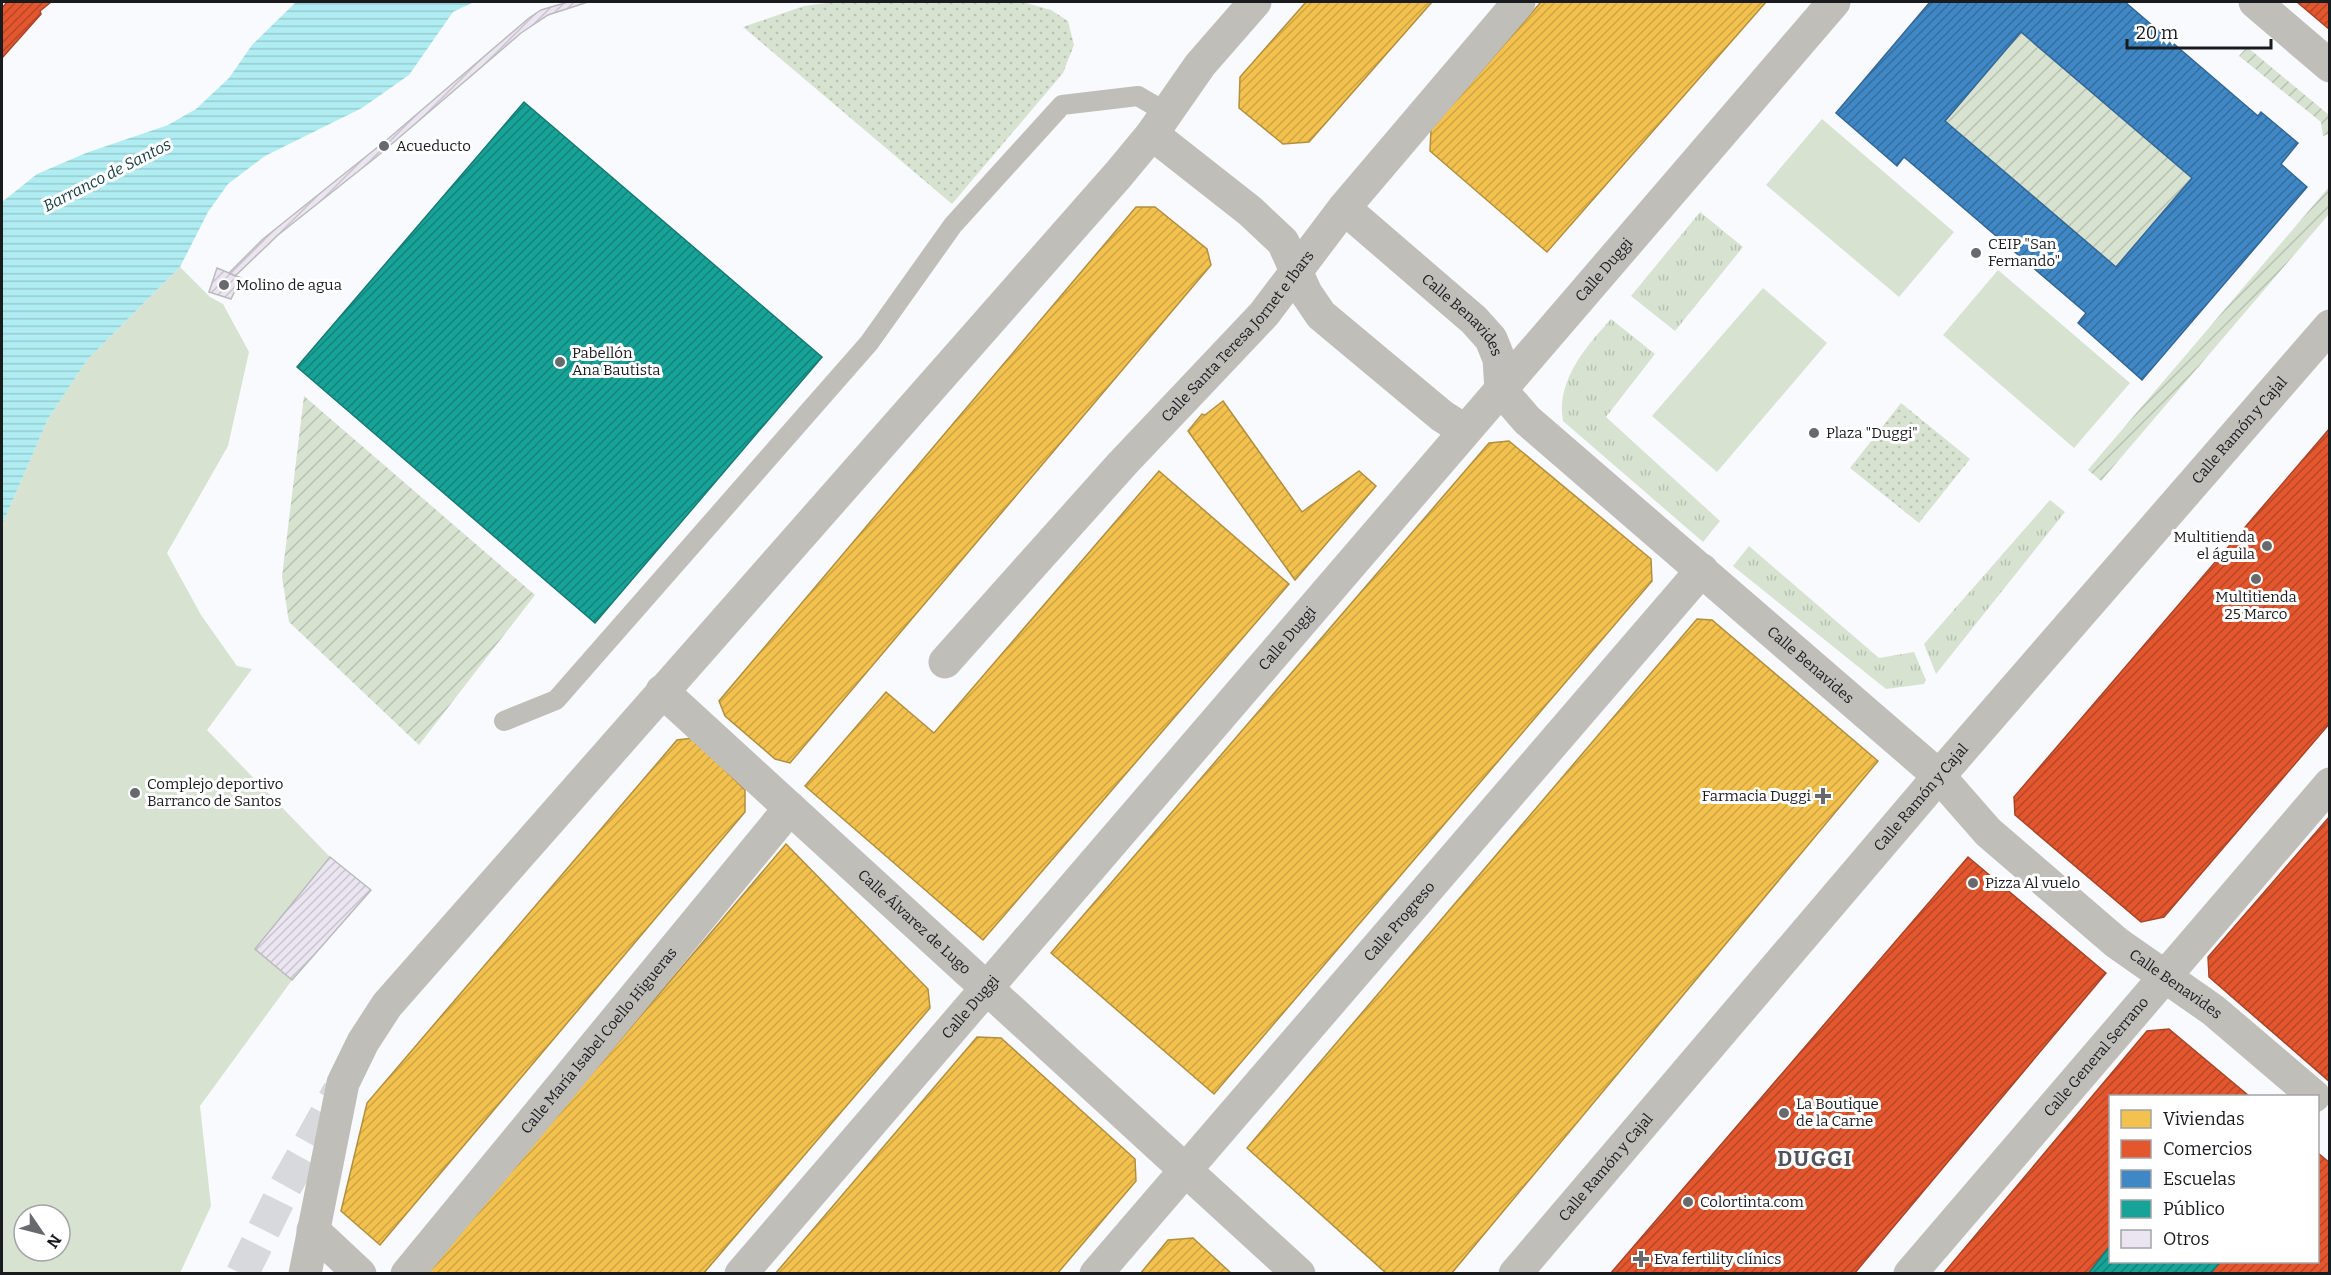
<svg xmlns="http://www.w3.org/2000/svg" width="2331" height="1275" viewBox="0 0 2331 1275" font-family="Bitter,serif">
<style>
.grass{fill:url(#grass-tufts)}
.park{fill:url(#park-dots)}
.garden{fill:url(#garden-furrows)}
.pitch{fill:#d7e2d0;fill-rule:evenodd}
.water{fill:url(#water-rules)}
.homes{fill:url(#homes-hatch);stroke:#b18f40;stroke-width:1.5}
.shops{fill:url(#shops-hatch);stroke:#a74529;stroke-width:1.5}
.schools{fill:url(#schools-hatch);stroke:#346793;stroke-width:1.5;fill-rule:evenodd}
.public{fill:url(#public-hatch);stroke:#187a73;stroke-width:1.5}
.building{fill:url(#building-hatch);stroke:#bbbbbe;stroke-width:1.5}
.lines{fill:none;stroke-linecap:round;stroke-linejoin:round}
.minor-tunnel{stroke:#d8d9dc;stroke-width:33;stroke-dasharray:33 16;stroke-linecap:butt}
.service{stroke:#c0beb9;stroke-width:20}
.minor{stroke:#c0beb9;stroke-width:33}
.poi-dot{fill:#68696c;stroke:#fff;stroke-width:2}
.labels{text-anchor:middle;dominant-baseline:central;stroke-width:6;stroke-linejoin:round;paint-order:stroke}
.poi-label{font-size:15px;fill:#1a1b1e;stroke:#fff;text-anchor:start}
.street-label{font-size:15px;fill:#1a1b1e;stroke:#fff}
.water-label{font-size:16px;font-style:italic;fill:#133c3f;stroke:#fff}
.district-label{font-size:21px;font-weight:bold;letter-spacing:1.5px;fill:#51535a;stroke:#fff}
</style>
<defs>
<pattern id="grass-tufts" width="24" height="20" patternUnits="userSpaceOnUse" patternTransform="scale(1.5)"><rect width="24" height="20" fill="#d7e2d0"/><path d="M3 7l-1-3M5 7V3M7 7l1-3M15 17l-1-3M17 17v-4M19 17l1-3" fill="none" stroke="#b8c1b2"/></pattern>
<pattern id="park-dots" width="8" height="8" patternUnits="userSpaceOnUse" patternTransform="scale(1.5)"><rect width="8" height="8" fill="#d7e2d0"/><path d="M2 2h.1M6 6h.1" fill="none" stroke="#b8c1b2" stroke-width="1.8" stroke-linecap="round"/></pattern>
<pattern id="garden-furrows" width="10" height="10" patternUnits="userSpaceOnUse" patternTransform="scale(1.5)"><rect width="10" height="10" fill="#d7e2d0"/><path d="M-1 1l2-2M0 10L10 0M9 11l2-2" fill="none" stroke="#b8c1b2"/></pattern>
<pattern id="water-rules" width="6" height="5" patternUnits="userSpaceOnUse" patternTransform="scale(1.5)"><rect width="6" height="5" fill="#b0edf2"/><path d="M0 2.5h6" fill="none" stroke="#97cbcf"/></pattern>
<pattern id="homes-hatch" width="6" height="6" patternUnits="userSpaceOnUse" patternTransform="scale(1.5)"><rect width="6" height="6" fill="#f2c14e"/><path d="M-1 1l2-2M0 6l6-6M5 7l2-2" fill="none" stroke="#cfa544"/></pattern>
<pattern id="shops-hatch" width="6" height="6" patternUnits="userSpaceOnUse" patternTransform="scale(1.5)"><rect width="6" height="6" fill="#e4572e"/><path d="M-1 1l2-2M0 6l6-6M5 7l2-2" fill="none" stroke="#b84727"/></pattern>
<pattern id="schools-hatch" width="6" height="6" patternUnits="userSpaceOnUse" patternTransform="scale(1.5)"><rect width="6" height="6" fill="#3f88c5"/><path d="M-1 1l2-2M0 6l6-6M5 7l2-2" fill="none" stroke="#346e9f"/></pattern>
<pattern id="public-hatch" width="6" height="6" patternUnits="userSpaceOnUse" patternTransform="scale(1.5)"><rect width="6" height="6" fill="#17a398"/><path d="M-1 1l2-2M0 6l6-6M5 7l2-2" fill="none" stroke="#14847b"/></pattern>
<pattern id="building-hatch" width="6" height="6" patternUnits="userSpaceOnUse" patternTransform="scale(1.5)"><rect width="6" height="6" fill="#ebe5f1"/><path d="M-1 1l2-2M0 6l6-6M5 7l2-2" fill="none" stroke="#c9c4ce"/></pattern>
</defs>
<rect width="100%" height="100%" fill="#f9fafd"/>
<path class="grass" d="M1700,212L1743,247L1675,331L1631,296Z
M1611,319L1655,354L1606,417L1720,521L1703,542L1563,421C1556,380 1586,347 1611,319Z
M2050,500L2065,512L1936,674L1924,644Z
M1749,546L1879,658L1914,652L1926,680L1924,684L1886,689L1733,566Z"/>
<path class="park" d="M834,2H1023L1051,10L1068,21L1074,45L1063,73L952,204L743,27L804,6Z
M1901,403L1970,459L1919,523L1850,468Z"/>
<path class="garden" d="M2021,32L2192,178L2116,267L1945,121Z
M2247,47L2329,115V134L2323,136L2321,122L2239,56Z
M2329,187V214L2101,481L2088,470L2092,465Z
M304,396L535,595L419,745L289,622L282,577Z"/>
<path class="pitch" d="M1822,119L1954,232L1899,297L1766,185Z
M180,267L210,297L223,304L249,352L228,446L167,553L201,615L237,666L252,669L207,730L330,857L371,890L292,980L200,1106L211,1206L180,1273H2V525L48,419L87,360ZM24,1215H60V1251H24Z
M1998,270L2130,383L2074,448L1943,335Z
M1763,288L1827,343L1717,472L1652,416Z"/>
<path class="water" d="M296,2H474L453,12L409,75L362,108L265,156L228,184L208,212L180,267L87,360L48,419L2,525V202L37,174L86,153L168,125L196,109L229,78L252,45Z"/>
<path class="homes" d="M1306,2H1432L1309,142L1283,144L1239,108L1240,77Z
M1541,2H1766L1547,252L1430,151L1431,129Z
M1136,207H1155L1207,249L1211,265L790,763L775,759L725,716L719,701Z
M1223,401L1302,512L1359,471L1376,486L1295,580L1188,431L1202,414L1205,415Z
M1509,441L1651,559L1652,581L1214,1094L1051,953L1489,443Z
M1159,471L1289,584L983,940L805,786L886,692L934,733Z
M1697,619L1712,620L1878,761L1451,1274H1387L1247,1148Z
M693,738L745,790V812L380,1245L341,1211L367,1103L677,740Z
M786,844L928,989L930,1008L703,1274H422Z
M977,1037L1001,1038L1135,1159L1136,1181L1057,1274H775Z
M1193,1238L1232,1274H1140L1168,1240Z"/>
<path class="shops" d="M7,2H51L40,11L41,14L2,58V8Z
M2297,2H2330V30Z
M2330,428V723L2164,917L2141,922L2015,815L2014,797Z
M2330,816V1082L2209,977L2208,957Z
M1968,857L2106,973L1854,1274H1610Z
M2169,1029L2249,1096H2110V1246L2088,1274H1943L2147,1031Z
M2318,1153L2330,1163V1274H2210L2220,1262H2318Z"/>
<path class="schools" d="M1930,2H2125L2258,116L2261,112L2298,143L2281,164L2307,187L2142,380L2078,323L2086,313L1904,157L1897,166L1836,113ZM2021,32L2192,178L2116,267L1945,121Z"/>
<path class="public" d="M524,102L822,357L595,623L297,367Z
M2110,1246V1262H2220L2210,1274H2088Z"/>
<path class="building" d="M568,2H588L548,15L521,33L380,154L278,235L235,276L229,273L263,239L389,138L529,18L541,10Z
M217,268L241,278L231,299L209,292Z
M330,857L371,890L292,980L255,949Z"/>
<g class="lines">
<path class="minor-tunnel" d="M242,1274L283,1191L339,1091"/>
<path class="service" d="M504,721L556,700L869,343L953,225L1062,105L1138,96L1167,113"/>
<g class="minor">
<path d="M2255,2L2330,66"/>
<path d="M1152,134L1250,211L1283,242L1306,293L1321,315L1442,416L1464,430"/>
<path id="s1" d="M1344,208L1474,320L1491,339L1499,359L1501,390L1527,420L1939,776L1988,832L2117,943L2213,1010L2314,1096"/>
<path id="s2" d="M945,662L1122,464L1264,314L1344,208L1519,2"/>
<path id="s3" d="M662,691L1299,1274"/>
<path d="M313,1230L360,1274"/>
<path d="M305,1274L343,1083L363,1042L387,1005L1118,175L1152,134L1200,65L1255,2"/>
<path id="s4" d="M407,1274L790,808"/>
<path id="s5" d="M741,1274L1834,2"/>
<path id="s6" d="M1096,1274L1702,570"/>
<path id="s7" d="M1515,1274L1939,776L2330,326"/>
<path id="s8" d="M1910,1274L2330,784"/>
</g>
</g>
<g class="poi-dot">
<circle cx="384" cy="146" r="6"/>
<circle cx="1976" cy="253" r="6"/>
<circle cx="224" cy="285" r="6"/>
<circle cx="560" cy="362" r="6"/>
<circle cx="1814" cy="433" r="6"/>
<circle cx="2267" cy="546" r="6"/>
<circle cx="2256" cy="579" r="6"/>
<circle cx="135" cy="793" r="6"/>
<path d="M1820 787h6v6h6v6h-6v6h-6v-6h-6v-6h6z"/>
<circle cx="1973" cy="883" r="6"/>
<circle cx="1784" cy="1113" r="6"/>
<circle cx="1688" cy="1202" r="6"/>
<path d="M1638 1250h6v6h6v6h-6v6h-6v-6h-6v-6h6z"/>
</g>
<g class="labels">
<g class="poi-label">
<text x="396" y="146">Acueducto</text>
<text x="1988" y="244">CEIP "San<tspan x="1988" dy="17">Fernando"</tspan></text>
<text x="236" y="285">Molino de agua</text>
<text x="572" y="353">Pabellón<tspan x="572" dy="17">Ana Bautista</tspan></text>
<text x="1826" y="433">Plaza "Duggi"</text>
<text x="2255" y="537" text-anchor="end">Multitienda<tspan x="2255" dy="17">el águila</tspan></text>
<text x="2256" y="597" text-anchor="middle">Multitienda<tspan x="2256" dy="17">25 Marco</tspan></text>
<text x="147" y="784">Complejo deportivo<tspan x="147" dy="17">Barranco de Santos</tspan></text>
<text x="1811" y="796" text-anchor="end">Farmacia Duggi</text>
<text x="1985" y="883">Pizza Al vuelo</text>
<text x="1796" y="1104">La Boutique<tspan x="1796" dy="17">de la Carne</tspan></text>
<text x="1700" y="1202">Colortinta.com</text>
<text x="1654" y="1259">Eva fertility clínics</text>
</g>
<g class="street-label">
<text stroke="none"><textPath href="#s5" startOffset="1324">Calle Duggi</textPath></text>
<text stroke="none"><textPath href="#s1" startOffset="160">Calle Benavides</textPath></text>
<text stroke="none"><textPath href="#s2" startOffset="438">Calle Santa Teresa Jornet e Ibars</textPath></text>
<text stroke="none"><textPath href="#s7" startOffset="1112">Calle Ramón y Cajal</textPath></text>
<text stroke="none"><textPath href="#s5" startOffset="838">Calle Duggi</textPath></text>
<text stroke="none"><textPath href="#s1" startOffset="664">Calle Benavides</textPath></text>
<text stroke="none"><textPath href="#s7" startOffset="626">Calle Ramón y Cajal</textPath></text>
<text stroke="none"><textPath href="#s3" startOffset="342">Calle Álvarez de Lugo</textPath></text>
<text stroke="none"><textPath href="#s6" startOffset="465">Calle Progreso</textPath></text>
<text stroke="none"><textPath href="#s1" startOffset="1150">Calle Benavides</textPath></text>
<text stroke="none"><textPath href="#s5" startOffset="352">Calle Duggi</textPath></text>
<text stroke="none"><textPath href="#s4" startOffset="302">Calle María Isabel Coello Higueras</textPath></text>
<text stroke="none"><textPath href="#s8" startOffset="286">Calle General Serrano</textPath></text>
<text stroke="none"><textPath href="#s7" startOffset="140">Calle Ramón y Cajal</textPath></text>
</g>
<g class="water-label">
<text transform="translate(107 175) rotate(-27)">Barranco de Santos</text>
</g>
<g class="district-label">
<text x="1815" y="1159">DUGGI</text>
</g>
</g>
<rect width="2331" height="1275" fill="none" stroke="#1a1b1e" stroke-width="6"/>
<rect x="2109" y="1095" width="210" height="168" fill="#ffffff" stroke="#a3a4a5" stroke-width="1.5"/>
<rect x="2121" y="1110" width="30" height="18" fill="#f2c14e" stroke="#a3a4a5" stroke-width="1.5"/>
<text x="2163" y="1125" font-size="18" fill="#1a1b1e">Viviendas</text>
<rect x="2121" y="1140" width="30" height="18" fill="#e4572e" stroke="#a3a4a5" stroke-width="1.5"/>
<text x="2163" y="1155" font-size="18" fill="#1a1b1e">Comercios</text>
<rect x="2121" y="1170" width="30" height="18" fill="#3f88c5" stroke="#a3a4a5" stroke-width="1.5"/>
<text x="2163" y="1185" font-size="18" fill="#1a1b1e">Escuelas</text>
<rect x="2121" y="1200" width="30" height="18" fill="#17a398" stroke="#a3a4a5" stroke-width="1.5"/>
<text x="2163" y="1215" font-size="18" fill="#1a1b1e">Público</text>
<rect x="2121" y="1230" width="30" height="18" fill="#ebe5f1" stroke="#a3a4a5" stroke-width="1.5"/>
<text x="2163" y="1245" font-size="18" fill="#1a1b1e">Otros</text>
<g transform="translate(42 1233) rotate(125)"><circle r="28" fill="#ffffff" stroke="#a3a4a5" stroke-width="1.5"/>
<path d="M0-4.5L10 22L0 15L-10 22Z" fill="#68696c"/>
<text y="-9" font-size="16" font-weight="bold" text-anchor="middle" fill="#1a1b1e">N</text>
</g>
<path d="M2127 39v9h144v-9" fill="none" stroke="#1a1b1e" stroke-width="3"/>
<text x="2136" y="39" font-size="18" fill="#1a1b1e" stroke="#ffffff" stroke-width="4.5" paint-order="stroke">20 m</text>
</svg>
